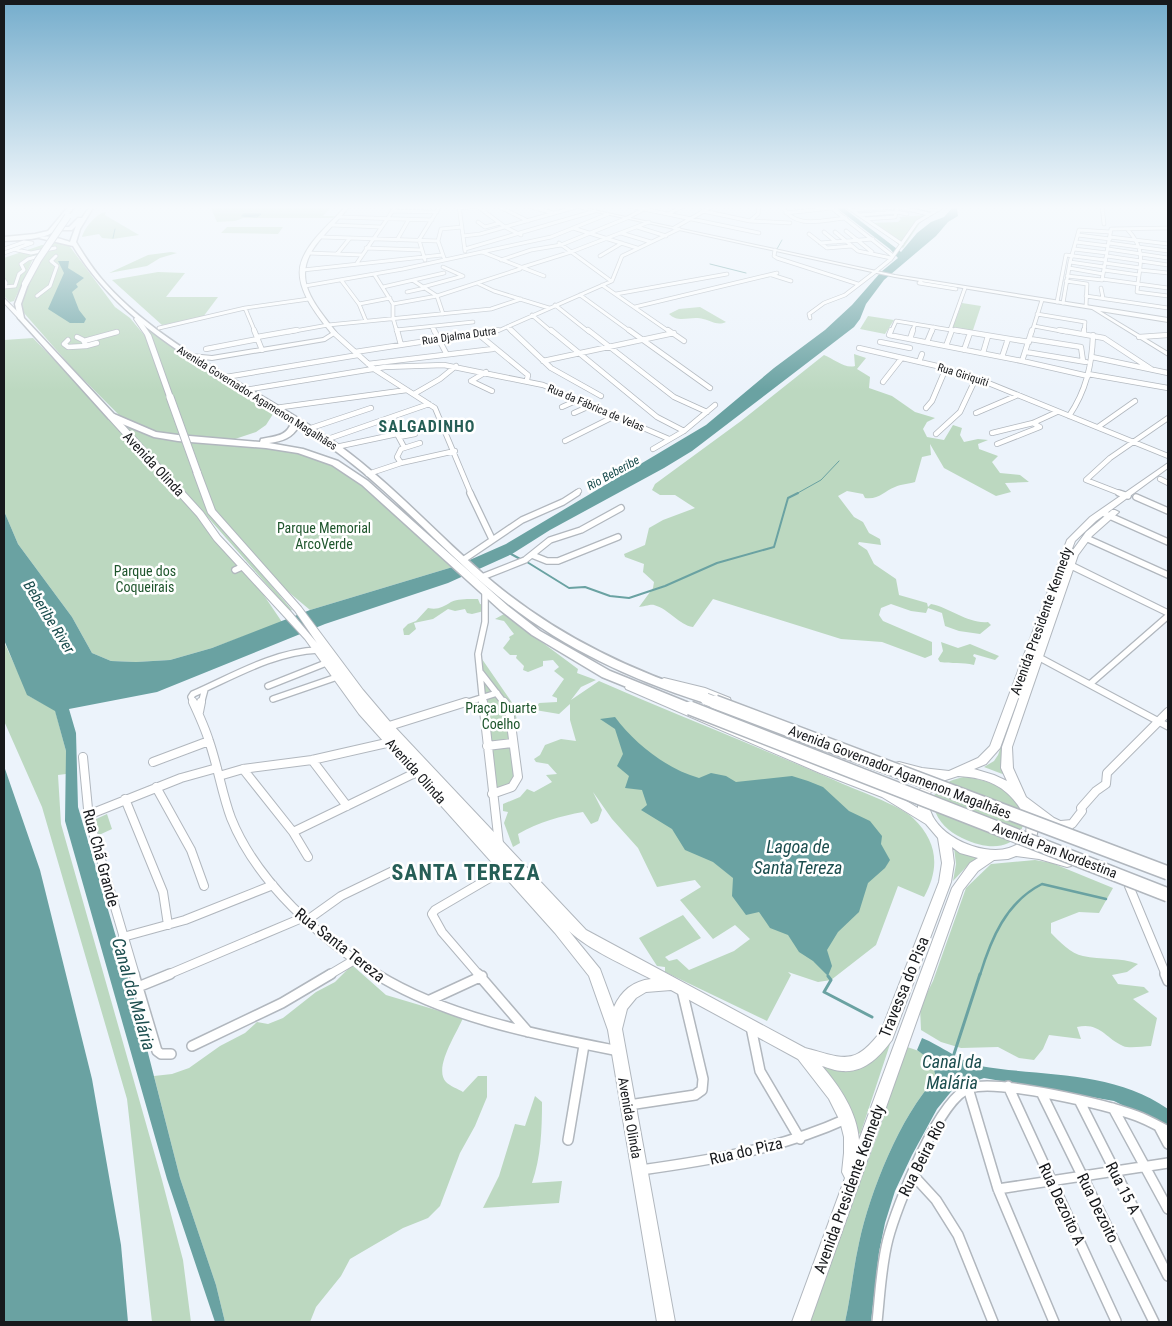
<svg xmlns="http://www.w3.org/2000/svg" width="1172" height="1326" viewBox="0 0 1172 1326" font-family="'Roboto Condensed',sans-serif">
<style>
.green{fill:#bcd8c0}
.water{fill:#6aa2a2}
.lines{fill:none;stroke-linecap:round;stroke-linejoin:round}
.stream-far3{stroke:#6aa2a2;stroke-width:1}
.stream-far2{stroke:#6aa2a2;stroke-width:2}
.stream-far1{stroke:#6aa2a2;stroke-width:2.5}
.stream{stroke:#6aa2a2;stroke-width:3}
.street-far4-casing{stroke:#b1b7be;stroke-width:4.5}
.street-far3-casing{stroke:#b1b7be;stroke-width:6}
.street-far2-casing{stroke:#b1b7be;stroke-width:8}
.street-far1-casing{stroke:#b1b7be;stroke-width:10}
.street-casing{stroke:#b1b7be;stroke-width:12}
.secondary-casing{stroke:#b1b7be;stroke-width:2}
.primary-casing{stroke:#b1b7be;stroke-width:2}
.highway-casing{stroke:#b1b7be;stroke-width:3}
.street-far4{stroke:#fff;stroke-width:3}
.street-far3{stroke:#fff;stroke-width:4.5}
.street-far2{stroke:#fff;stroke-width:5.5}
.street-far1{stroke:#fff;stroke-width:8}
.street{stroke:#fff;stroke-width:9}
.secondary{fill:#fff;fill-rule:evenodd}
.primary{fill:#fff;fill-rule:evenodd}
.highway{fill:#fff;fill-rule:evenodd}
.primary-bridge-casing{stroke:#b1b7be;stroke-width:9;stroke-linecap:butt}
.highway-bridge-far2-casing{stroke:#b1b7be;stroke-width:8;stroke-linecap:butt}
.highway-bridge-far1-casing{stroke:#b1b7be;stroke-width:13;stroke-linecap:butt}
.highway-bridge-casing{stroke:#b1b7be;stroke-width:16;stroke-linecap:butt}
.primary-bridge{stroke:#fff;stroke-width:7}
.highway-bridge-far2{stroke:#fff;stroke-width:6}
.highway-bridge-far1{stroke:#fff;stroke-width:11}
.highway-bridge{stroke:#fff;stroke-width:13}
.labels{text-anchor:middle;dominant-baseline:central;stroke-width:5;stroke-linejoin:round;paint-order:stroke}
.far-street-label{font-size:11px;fill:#17191c;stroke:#fff}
.far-water-label{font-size:12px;font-style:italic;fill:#1b4d4e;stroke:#fff}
.street-label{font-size:14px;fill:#17191c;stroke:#fff}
.park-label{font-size:14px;fill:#1e552c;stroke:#fff}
.water-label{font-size:15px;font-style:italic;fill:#1b4d4e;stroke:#fff}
.far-district-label{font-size:16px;font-weight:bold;letter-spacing:1px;fill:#265e56;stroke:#fff}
.near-street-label{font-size:16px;fill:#17191c;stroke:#fff}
.near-water-label{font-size:18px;font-style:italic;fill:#1b4d4e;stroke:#fff}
.near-district-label{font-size:22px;font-weight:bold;letter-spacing:1px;fill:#265e56;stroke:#fff}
</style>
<rect width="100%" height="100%" fill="#ecf3fb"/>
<path class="green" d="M210,206H332L323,216H335L333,218H243L235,221L217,222Z
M106,212L105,215L139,235L113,239L102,238L99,234L82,237C84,229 96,213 106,212Z
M929,215L920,223L903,248L871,223L898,222L901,219L899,217Z
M227,227H283L278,234L221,233Z
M54,241L68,244L115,307L130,318L145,336L183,425L152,341L143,324L268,404L273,414L266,425L256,432L229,441L165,434L146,429L120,416L73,369L24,313C15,288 41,261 54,241Z
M42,245H44L32,261L14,301L10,302L4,296V258Z
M171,252L177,253L160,258L147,266L109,273L148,255Z
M158,272L185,273L166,297H218L203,317L162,325L112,280Z
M962,303L981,306L972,333L952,329Z
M700,307L726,322C717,326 712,321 703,319C692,315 679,324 669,314L679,309Z
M868,316L894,320L885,334L860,329Z
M33,338L127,435L148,463L244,566L282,622L212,648L170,660L136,662L111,661L92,653L72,617L18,544L4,511V340Z
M854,354L866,358L857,369L870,377L869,388L892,396L915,412L935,418L927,422L923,429L927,437L944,440L953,425L962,428L960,435L964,442L978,439L988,440L978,444L979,449L998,456L992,462L1000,473L1020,475L1029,482L1005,483L1011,492L996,496L944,468L930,444L931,455L922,457L915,482C908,484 901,484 895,487C884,491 879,500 865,498L863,494L847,491L838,496L854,517L863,522L869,533L880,539L881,545L859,542L858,544L867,550L874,564L896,579L899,595L927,603L928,607L931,604C951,608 968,624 988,622L991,625L980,634L959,631L945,626L942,613L928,608L926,613L911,611L891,604L881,608L879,615L883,621L932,642V655L925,658L882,642L841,639L713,599L693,627C679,625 669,609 654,605C651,604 643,607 639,607L653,588L654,582L643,572L644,564L625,557L624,554L645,545L649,528L663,520L695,508L675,495H660L652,490L655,484L741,421L824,355C834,359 845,369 855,366Z
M118,422L148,435L187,441L206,508L292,610L290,611L198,506Z
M190,441L282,449L333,461L364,483L456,566L310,610L279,584L211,508Z
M472,599H478L480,604L484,605V611L472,614L467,613L465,609L455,611L448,609L433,619L414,623L416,629L409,635H404L403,629L408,624L416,621L428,608C438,610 443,607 451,602C457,599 466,599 472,599Z
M504,614L578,669L577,673L596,680L581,687L571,700L599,681C677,715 756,746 834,780C853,789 900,805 913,818C938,842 940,868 924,897L898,886L876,945L831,980L818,982L788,972L791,975L767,1021L665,972V967L657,966L639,938L683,915L701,938L665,957L669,961L677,959L689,970L734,951L750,939L735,925L713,939L680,900L701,887L695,880L657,887L638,848L612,819L593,792L602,810L598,821L591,824L583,812C561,816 539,822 518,834L520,843L513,847L504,823L508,812L503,811V804L520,797L527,789L534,792L552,782L546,775L557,774L548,764L536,762L534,759L540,755L545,745L561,739L576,741L570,720V704L559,714L535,710L539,703L557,702V698L552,696L564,679L554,671L559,667L553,660L543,661V666L528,672L523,670L524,666L516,658L517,655H510L503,648L510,639L509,637L514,634L504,621L495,619Z
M4,642L29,696L55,710L66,751V774L58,775L61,824L162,1180L183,1260L191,1322H152L127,1099L42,807L4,721Z
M941,642L958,648L970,644L999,656L995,660L974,654L973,656L976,658L974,665C962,662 952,664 940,662L938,659L943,651Z
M482,659L513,704L518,724L511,726V752L518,787L494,791Z
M1020,693L1023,694L1005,775L984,767L994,761L998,755Z
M964,777C1052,786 1034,873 962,838C949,832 938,822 934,808C929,788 949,780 964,777Z
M107,814L112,829L99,835L94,820Z
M954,848L979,859L969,864L953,881L956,864Z
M1035,860L1052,863L1113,888L1099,913L1079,912L1051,923V933C1059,941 1071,954 1083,956C1101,960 1120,957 1138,964L1127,972L1112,975L1118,984L1144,987L1149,992L1133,999L1157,1018L1151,1046C1143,1046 1130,1049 1123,1046C1105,1038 1100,1022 1077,1027L1081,1039L1049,1035L1043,1049L1034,1060L1019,1058L998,1047L961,1048L941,1042L921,1030L920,1007L933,981L966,888L991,864Z
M352,965L386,995L463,1018C457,1033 433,1068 446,1082C450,1086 458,1089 463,1092L478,1076H487V1097L475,1126L460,1153L440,1206L428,1218L403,1228L350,1259L341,1276L316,1307L310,1322H225L216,1285L180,1178L154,1076L172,1074L189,1068L220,1046L245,1033L257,1022L268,1024L283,1018L316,992L335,982Z
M893,1035L860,1135L841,1090L818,1063L847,1068Z
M906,1047C924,1051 934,1059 936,1078C900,1116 870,1192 859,1243C853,1269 851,1296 845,1322H808L878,1134Z
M535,1096L542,1102C542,1130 541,1157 532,1183L562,1181L559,1203L483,1208L499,1176L515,1124L525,1126Z"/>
<path class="water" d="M834,206H841L901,252L917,233L931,222L944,217L954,206H959L957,209L958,216L948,222L936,236L884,280L866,304L860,319L854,327L692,451L664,468L550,530L512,554L448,583L325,624L157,692L69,709L76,733L78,807L135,1002L180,1178L216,1285L225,1322H215L167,1179L65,821L66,751L55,711L27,695L4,640V511L18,544L72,617L92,653L111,661L136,662L170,660L212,648L310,610L456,566L506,544L706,425L774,368L825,330L852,305L881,272L898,258L890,249Z
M58,261H69L68,268L84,278L76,284L78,287L72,292L79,310L86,319L84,323H70L48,309L64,273Z
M615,717C635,744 667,769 699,778L711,773L726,776L736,782L792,776L808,781L823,787L849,811L870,821L882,836L881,844L890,860L885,868L868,883L859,912L838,932L827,950L832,966L828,976L813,961L799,952L788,935L770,928L759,912L746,915L732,896L733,878L713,862L685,850L672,829L641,810L647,805L642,790L625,788L629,776L617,766L623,754L615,729L600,719Z
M4,766L40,870L92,1079L121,1245L128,1322H4Z
M922,1038C940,1045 963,1063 980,1066C1044,1077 1113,1070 1168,1109V1128L1114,1101L984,1078L954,1088L937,1109L912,1155L895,1191L885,1223L879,1252L871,1322H845C851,1296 853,1269 859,1243C870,1192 900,1116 936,1078L932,1061L917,1050Z"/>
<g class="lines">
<path class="stream-far3" d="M244,214H261L257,217L242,216Z
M244,215H259L244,216Z
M113,238L115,229
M777,249L782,240
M710,264L746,273
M796,494L821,480L839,461"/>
<path class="stream-far2" d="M511,554L522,560
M527,562L569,588L585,587L610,596L629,598L665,586L717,563L774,547L788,498L798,493"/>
<path class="stream-far1" d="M980,975C991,939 1006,902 1042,884L1106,899"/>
<path class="stream" d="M828,976L831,980L824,992L872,1017
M954,1054L980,974"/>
<g class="street-far4-casing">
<path id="street-far4" d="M347,206H376
M459,206L465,251
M477,206L505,227L521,235
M498,206L528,221
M528,206L553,213
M629,206L759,233
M722,206H733
M782,206C795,230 822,220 846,218
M829,206L893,256
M846,206L902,244
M914,206L935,211
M1102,206L1104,224
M460,208L480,206
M1166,209H1168
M853,210L898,207L929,214
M392,211L437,212
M703,211L750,221L758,214L759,206
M786,213L832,208
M668,214L683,206
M859,215L897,212L907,214
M339,217L432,220
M865,219L895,217L897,209
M750,221L790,223
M478,222L485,227L500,223
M332,225L381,227
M637,227L666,236
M573,228L637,248
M674,228L713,206
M1127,229C1148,251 1139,265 1137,292L1168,296
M846,231L872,252
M824,232L836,242
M835,232L858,251L891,258
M621,233L651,242
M809,234L827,248L852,246
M1078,235L1110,239
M463,236L480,234L576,207
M322,237L438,241
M1110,237L1168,244
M397,240L409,219
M1076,242L1108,246
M559,243L611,281
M820,243L873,239
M1109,243L1168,251
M366,248L422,250
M4,249L24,242L32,243L4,253
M465,249L595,211
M1074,249L1107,253
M1108,249L1168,258
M17,250L31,253L55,248
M775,250L774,256L777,258L858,284
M482,252L544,276
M308,253L362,255
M337,254L350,238
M600,256L622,243
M1107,256L1168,265
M444,258L438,241L441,229L462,227
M425,260L419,240L440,206
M501,260L531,250L561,245L627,218L650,206
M1070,262L1104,267
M357,263L396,206
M1105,263L1140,268
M520,268L571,252L649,222
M1069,268L1103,274
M303,270L442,255
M1104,270L1139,275
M1140,270L1168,273
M374,274L393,304V318L397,332
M772,275L791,281
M1067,276L1102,280L1111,229L1168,228
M1102,279L1168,288
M4,280L6,283L4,287L15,286L19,274L24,270L21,264L28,259L43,255
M341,280L359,304L366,321
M414,281L437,296L443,314
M921,281L919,283L956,289
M1066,281L1087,284L1086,306
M479,284L494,291L549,308
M602,285L670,332
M305,286L403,269L551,237L608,214
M383,287L444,273
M423,287L463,276L443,267
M1101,288L1103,298
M407,292L425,288
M616,294L727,274
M580,295L631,332
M37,296L50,286L57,266L51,261L56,256
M1086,296L1168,308
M1057,302L1066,255L1105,260
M1063,303L1070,262L1079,230L1110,232
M359,304L390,298
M393,304L437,296L520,269
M555,305L589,332
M635,307L777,273
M245,308L255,332
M1037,314L1085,322L1084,332
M532,315L552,332
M810,318L809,314L824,303L845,295L875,272L891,259L917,222L944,206
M1034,326L1066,332
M432,327L434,332
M507,327L512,332
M159,328L245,308L309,299
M396,330L473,322
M950,330L965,288
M289,332L328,325L491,309L521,299
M490,332L500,330L612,281L622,256L679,229
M891,332L896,321L963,332
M912,332L915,324
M932,332L934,327
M1032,332L1042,300"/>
</g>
<g class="street-far3-casing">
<path id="street-far3" d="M254,330L262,350
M397,330L401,345
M434,330L446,353
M511,330L551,368L601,396
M551,330L657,417L684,431
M588,330L674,397L707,412
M629,330L710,388
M668,330L684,341
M891,330L889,335L1022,361
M955,330L1029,342
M1032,330L1022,361L1088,376
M1059,330L1104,338L1151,369
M334,333L374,369L435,408L471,494
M478,334L528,375L527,380
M1084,334V330
M257,337L297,330
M1139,337L1168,335
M910,339L913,330
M1030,339L1081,347L1083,361
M68,340L64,344L68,347L86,346L83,340L77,337
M84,341L117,332
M880,342L910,348
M927,342L932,330
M86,346L97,343
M946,346L952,330
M859,348L937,366L976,378L1168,456
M206,349L258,339
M964,350L970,333
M355,352L498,330
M1026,352L1086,362
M983,353L988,336
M1002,357L1008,339
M1092,357L1168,373
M543,361L674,333
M919,362L922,354
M368,364L493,349
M486,372L471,381L492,391
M1088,374L1168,388
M226,377L358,355
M883,382L901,359
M245,390L385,367L444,365L543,385L669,439
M414,394L440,379L456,366
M562,407L580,399
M275,408L407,390
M926,408L932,401L946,368
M574,413L592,405
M976,413L1018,395
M1069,416C1086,391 1092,365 1093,335
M1098,427L1135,401
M308,429L371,408
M992,433L1033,423L1057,412
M936,434L960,412L976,378
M399,437L415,434
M325,440L429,404
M565,441L615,416
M997,444L1040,427L1033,423
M336,447L397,434L404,447
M653,449L684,431L715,405
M401,463L397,457L401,449L420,443
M368,474L401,463L455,451
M1160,479L1168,483
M575,494L579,491
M1122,494L1086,480L1110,458L1168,418"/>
</g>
<g class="street-far2-casing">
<path id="street-far2" d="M470,493L492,539
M1119,493L1128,496
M1136,497L1168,511
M1103,513L1168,542
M1086,538L1168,575
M532,555L547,561H558L618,537
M463,560L522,520L563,502L577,493
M235,570L244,566
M482,577L525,560L550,540L581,530L621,508
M481,673L505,704
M1090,684L1168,616
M268,686L326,663
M273,699L337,677
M194,704L191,697L193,694C234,676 273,652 318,650
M201,704L205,689
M462,704L497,693
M483,704L478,654L485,622V590"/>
</g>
<g class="street-far1-casing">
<path id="street-far1" d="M193,702C199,715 205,728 209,741C218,767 222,794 231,818C256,881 321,940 378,975
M483,702L499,844
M199,712L201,702
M386,727L466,702
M487,746L513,743
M83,757L89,819L135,975
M312,760L347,806
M153,762L209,741
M243,769L293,832L308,857
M219,776L243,769L312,760L391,742
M156,787L191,850L204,886
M492,794L512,787L518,777L509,709L504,702
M125,799L163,892L168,925
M88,815L181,778L217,768
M1061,825L1072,824L1082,811L1081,808L1096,791L1106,784L1107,773L1168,712
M293,832L417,772
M1129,886L1166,975
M306,921L341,896L399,868
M123,937L185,920L273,885
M167,975L302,918
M329,975L356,959
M479,975L442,932L432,914L435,910L505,869"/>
</g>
<g class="street-casing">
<path id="street" d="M134,974L157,1051L161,1054H171
M376,974C447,1018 538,1035 619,1051
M478,974L528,1032
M1165,974L1168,981
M138,987L170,974
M430,1000L482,976
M751,1027L760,1071L800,1139
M192,1046L282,1003L331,974
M1008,1086L1116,1321
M968,1088L998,1189L1054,1322
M1042,1094L1154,1322
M1079,1100L1168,1276
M629,1105L695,1095L702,1090L703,1079L682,990
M1113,1108L1168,1209
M1159,1127L1168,1144
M568,1140L584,1045
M641,1170C712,1160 780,1149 846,1119
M913,1175L936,1200L958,1235L993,1322
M998,1189L1168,1163
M877,1322C880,1294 881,1266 888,1239C896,1208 939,1097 970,1088C999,1079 1107,1105 1137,1116C1148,1120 1158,1126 1168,1131"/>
</g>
<g class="secondary-casing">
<path id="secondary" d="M346,206H350C340,218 329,229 319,241C289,277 313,302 337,333L336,334L325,341L212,360L189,357L188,356L191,354L212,356L323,338L331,333C316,314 292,285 302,260C310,239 332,222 346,206Z
M569,206H575L895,275L1168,318V322L1100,311L1168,352V356L1092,309L895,277Z
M1067,563H1073L1168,610V616L1067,567L1066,565Z
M1039,654L1168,723V730L1036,659L1035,657Z"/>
</g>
<g class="primary-casing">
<path id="primary" d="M4,298L23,317V319H19L4,303Z
M135,318H139L151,335L173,397L172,398L167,397L145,335L134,319Z
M108,414H114L203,512L220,536L291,612L317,643L295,611L208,513L193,472L194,470H200L215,510L301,607L363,690L391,723L586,930L805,1048C844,1058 854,1067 881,1031L939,882L942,863L938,838L926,824L882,797L820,773L626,689L625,687L630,683L634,685L828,767L890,791L918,808V792L930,777L895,769L893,766L895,763L899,762L922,768L949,771L978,758L990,746L1067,540L1090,517L1168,463V468L1096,521L1075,541L1070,554L1086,532L1112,510H1115L1119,512L1092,536L1078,555L1012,747L1013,768L1026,797L1054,818L1071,826L1073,829L1071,832L1067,834L1046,824L1036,817C1039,828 1038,840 1029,848L1067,857L1071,858L1073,862L1071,866L1067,867L1039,859L1016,856L1008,859L994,860L978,871L963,890L810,1322H792L845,1178L842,1172L844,1153V1137L840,1121L829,1099L798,1059L671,990L646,992L636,998L627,1009L622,1029L675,1322H657L608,1030L589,976L555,933L359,714L305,639L214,540L197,516L108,418ZM1049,613L1002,747L1001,768L1007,781L994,775L974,769L986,764L1000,748ZM958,776C973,777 986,779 999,787C1019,799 1044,837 1009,848C981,857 928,833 929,801C929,793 933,786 940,782C945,780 952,778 958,776ZM952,847L960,853L978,858L970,863L952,888L859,1140C857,1112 840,1087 822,1066C829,1068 836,1071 842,1071C865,1073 880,1056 892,1040L951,882L954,863ZM569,931C589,950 626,966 651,979C633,981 621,991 614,1007L600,969Z
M664,678L705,688L730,698L731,701L726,705L698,694L660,683L659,681Z"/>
</g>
<g class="highway-casing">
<path id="highway" d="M69,206H75L58,227H69L78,218H82L90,206H94L80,229L76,242C85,257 94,271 106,284C167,352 266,392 340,446C396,487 441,539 494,583C558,636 631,671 710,696L712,699L710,702H702C623,677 549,641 486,586C450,555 418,521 383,490C357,466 329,445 299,426C292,438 283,441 269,443L303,449L338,461L368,481L508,606L540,631L610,671L694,705L696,708L694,711H686L602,677L532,635L500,610L362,485L332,465L298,453L266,448L178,441L154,437L108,418L18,318L15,304L23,283L28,284L21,304L24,318L114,414L156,432L178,435L260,442L261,439C275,436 287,437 292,421C213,371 123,329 73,246L39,238C48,234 61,239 70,242L76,226L72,230H55C47,240 16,240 4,241V237L35,234L48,231Z"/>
</g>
<use href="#street-far4" class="street-far4"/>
<use href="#street-far3" class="street-far3"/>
<use href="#street-far2" class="street-far2"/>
<use href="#street-far1" class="street-far1"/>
<use href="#street" class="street"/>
<use href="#secondary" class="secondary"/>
<use href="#primary" class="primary"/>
<use href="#highway" class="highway"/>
<g class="primary-bridge-casing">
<path id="primary-bridge" d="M170,397L197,472"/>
</g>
<g class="highway-bridge-far2-casing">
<path id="highway-bridge-far2" d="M25,284L38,260L68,216"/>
</g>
<g class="highway-bridge-far1-casing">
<path id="highway-bridge-far1" d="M706,699L719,704"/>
</g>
<g class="highway-bridge-casing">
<path id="highway-bridge" d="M715,702L1168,873
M690,708L1168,895"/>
</g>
<use href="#primary-bridge" class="primary-bridge"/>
<use href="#highway-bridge-far2" class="highway-bridge-far2"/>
<use href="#highway-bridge-far1" class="highway-bridge-far1"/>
<use href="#highway-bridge" class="highway-bridge"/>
</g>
<linearGradient id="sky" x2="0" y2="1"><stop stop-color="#75adcc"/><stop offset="0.53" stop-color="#f6fafd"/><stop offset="1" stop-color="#f6fafd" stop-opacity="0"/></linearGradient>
<rect width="1172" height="391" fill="url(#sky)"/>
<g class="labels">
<g class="far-street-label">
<text transform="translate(459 336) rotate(-8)">Rua Djalma Dutra</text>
<text transform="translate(963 375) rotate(18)">Rua Giriquiti</text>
<text transform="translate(257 398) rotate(32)">Avenida Governador Agamenon Magalhães</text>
<text transform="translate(596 408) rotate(23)">Rua da Fábrica de Velas</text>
</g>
<g class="far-water-label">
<text transform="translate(613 473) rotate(-29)">Rio Beberibe</text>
</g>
<g class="street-label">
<text transform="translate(154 464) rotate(47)">Avenida Olinda</text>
<text transform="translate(1041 621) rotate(-70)">Avenida Presidente Kennedy</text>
<text transform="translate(416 771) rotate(48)">Avenida Olinda</text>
<text transform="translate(900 772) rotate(21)">Avenida Governador Agamenon Magalhães</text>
<text transform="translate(1055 850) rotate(21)">Avenida Pan Nordestina</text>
<text transform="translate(630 1118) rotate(80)">Avenida Olinda</text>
</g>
<g class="park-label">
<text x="324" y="528">Parque Memorial<tspan x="324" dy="16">ArcoVerde</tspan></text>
<text x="145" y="571">Parque dos<tspan x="145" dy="16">Coqueirais</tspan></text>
<text x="501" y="708">Praça Duarte<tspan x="501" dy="16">Coelho</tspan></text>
</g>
<g class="water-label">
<text transform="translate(49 617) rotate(58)">Beberibe River</text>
</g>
<g class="far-district-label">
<text x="427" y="426">SALGADINHO</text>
</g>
<g class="near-street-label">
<text transform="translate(101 858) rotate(75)">Rua Chã Grande</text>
<text transform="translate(340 945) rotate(38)">Rua Santa Tereza</text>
<text transform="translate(904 987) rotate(-68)">Travessa do Pisa</text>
<text transform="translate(746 1151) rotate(-13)">Rua do Piza</text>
<text transform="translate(922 1158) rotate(-63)">Rua Beira Rio</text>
<text transform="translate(1123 1188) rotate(63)">Rua 15 A</text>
<text transform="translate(849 1189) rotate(-70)">Avenida Presidente Kennedy</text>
<text transform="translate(1062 1204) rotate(65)">Rua Dezoito A</text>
<text transform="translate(1098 1208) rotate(64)">Rua Dezoito</text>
</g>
<g class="near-water-label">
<text x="798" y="846">Lagoa de<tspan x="798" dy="21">Santa Tereza</tspan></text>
<text transform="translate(134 994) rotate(74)">Canal da Malária</text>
<text x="952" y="1061">Canal da<tspan x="952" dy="21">Malária</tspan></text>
</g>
<g class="near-district-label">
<text x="466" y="872">SANTA TEREZA</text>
</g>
</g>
<rect width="1172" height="1326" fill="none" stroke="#17191c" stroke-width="10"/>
</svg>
